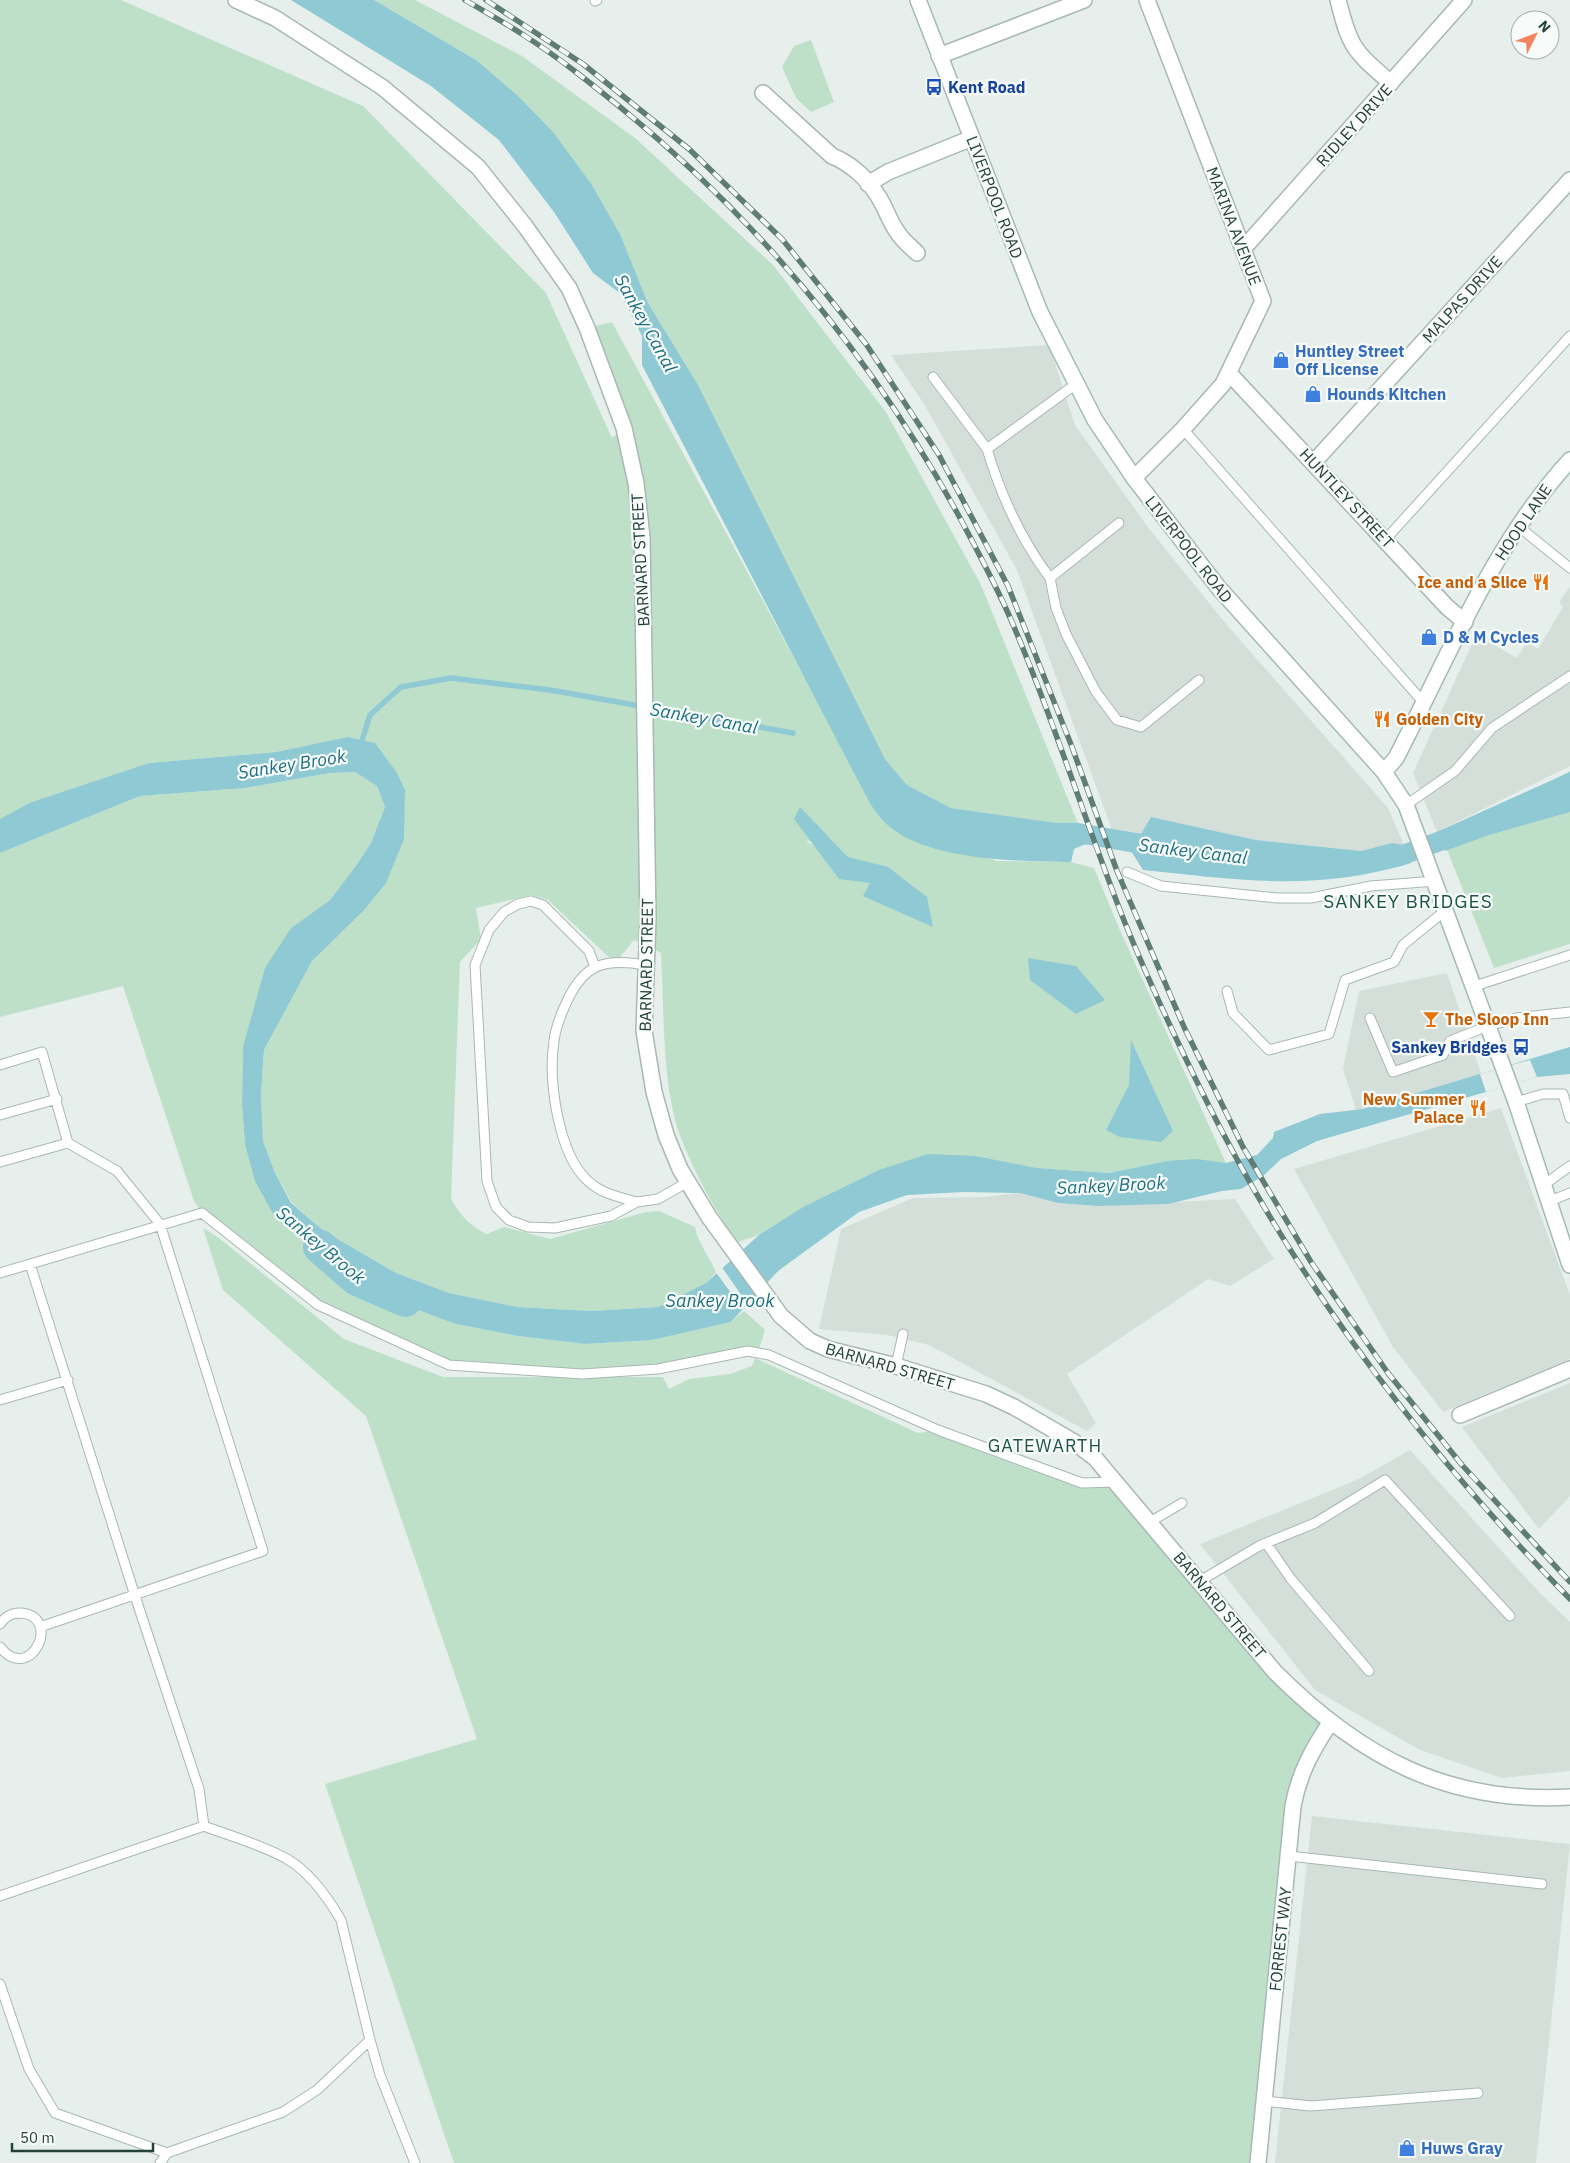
<svg xmlns="http://www.w3.org/2000/svg" width="1570" height="2163" viewBox="0 0 1570 2163" font-family="'IBM Plex Sans',sans-serif">
<style>
.built{fill:#d4dfda}
.green{fill:#bfe0c8;fill-rule:evenodd}
.water{fill:#8ec9d4}
.pier{fill:#e6efeb}
.lines{fill:none;stroke-linecap:round;stroke-linejoin:round}
.stream{stroke:#8ec9d4;stroke-width:5.5}
.canal{stroke:#8ec9d4;stroke-width:20}
.river{stroke:#8ec9d4;stroke-width:34}
.lane-casing{stroke:#a8b8b2;stroke-width:11}
.street-casing{stroke:#a8b8b2;stroke-width:18}
.secondary-casing{stroke:#a4bbb3;stroke-width:18}
.lane{stroke:#fff;stroke-width:9}
.street{stroke:#fff;stroke-width:15}
.secondary{stroke:#fff;stroke-width:15}
.rail-casing{stroke:#5f7d75;stroke-width:5.5}
.rail{stroke:#f7fbf9;stroke-width:4;stroke-dasharray:11;stroke-linecap:butt}
.labels{text-anchor:middle;dominant-baseline:central;stroke-width:4.5;stroke-linejoin:round;paint-order:stroke}
.transit-label{font-size:16px;font-weight:bold;fill:#164399;stroke:#f7fbf9;text-anchor:start}
.street-label{font-size:16px;fill:#24423a;stroke:#f7fbf9}
.shop-label{font-size:16px;font-weight:bold;fill:#366cbe;stroke:#f7fbf9;text-anchor:start}
.food-label{font-size:16px;font-weight:bold;fill:#c56008;stroke:#f7fbf9;text-anchor:end}
.water-label{font-size:18px;font-style:italic;fill:#1c6f80;stroke:#f7fbf9}
.neighbourhood-label{font-size:18px;letter-spacing:1px;fill:#1f5548;stroke:#f7fbf9}
.quarter-label{font-size:19px;letter-spacing:1px;fill:#1f5548;stroke:#f7fbf9}
</style>
<rect width="100%" height="100%" fill="#e6efeb"/>
<path class="built" d="M1049,345L1075,425L1150,530L1227,625L1388,808L1404,845L1392,843L1361,851L1256,840L1151,817L1141,834L1112,830L1017,570L924,404L891,355Z
M1570,587V766L1437,832L1413,773L1476,635L1517,658L1527,642L1538,649L1563,607L1559,602Z
M1447,973L1484,1082L1357,1113L1343,1069L1359,991Z
M1501,1108L1570,1295V1359L1443,1412L1393,1347L1294,1169Z
M1020,1193L1058,1203L1098,1206L1235,1199L1274,1259L1230,1286L1208,1279L1067,1374L1096,1423L1087,1431L929,1345L887,1335L819,1329L841,1229L913,1198L983,1197Z
M1570,1383V1496L1539,1529L1462,1427Z
M1410,1450L1539,1592L1570,1622V1771L1502,1778L1420,1750L1315,1690L1200,1544L1359,1479Z
M1312,1816L1570,1844L1536,2163H1275Z"/>
<path class="green" d="M0,0H121L363,106L546,293L612,438L624,428L587,328L612,322L880,817L997,861L1071,862L1094,868L1119,928L1226,1163L1167,1161L1109,1173L1037,1168L976,1156L803,1207L759,1235L738,1242C717,1217 681,1148 674,1116C662,1063 664,1007 661,953L634,940L615,963L548,900L532,895L476,908L481,939L460,962L451,1199C461,1216 470,1226 487,1234L504,1227L550,1239L646,1212L659,1211L695,1227C698,1244 710,1257 716,1272L706,1283L658,1307L590,1311L518,1307L449,1293L396,1273L324,1231L292,1203L275,1173L263,1141L261,1095L264,1050L312,961L334,937L405,790L347,737L276,752L149,763L29,803L0,819ZM827,835L847,856V857L806,842Z
M374,0H415L522,56L635,138L773,265L886,412L981,585L1079,826L951,808L907,785L885,759L697,383L648,303L620,234L592,185L476,60Z
M811,40L834,102L811,112L796,98L782,67L794,46Z
M1570,771V944L1494,968L1442,837Z
M355,772L377,786L385,807L371,843L355,867L330,900L291,928L243,1047L242,1104L245,1144L272,1212L456,1324L518,1336L587,1344L652,1340L731,1322L744,1311L765,1330L758,1352L658,1369L583,1374L449,1365L318,1305L202,1213L194,1201L123,986L0,1017V853L140,796L245,788L330,773Z
M203,1228L219,1238L344,1339L443,1377H663L669,1389L689,1379L730,1374L752,1366L755,1358L918,1433L938,1430L1082,1483L1116,1482L1330,1723L1303,1771L1258,2163H454L325,1784L477,1739L366,1416L223,1290Z"/>
<path class="water" d="M291,0H374L476,60L518,96L553,132L592,185L620,234L648,303L697,383L885,759L907,785L951,808L1079,826L1086,844L1074,849L1071,862C1018,861 915,862 879,816C869,804 862,787 854,773L642,365V336L621,294L593,273L554,212L499,140L431,86Z
M347,737L375,743L397,773L405,790L404,839L386,883L364,910L312,961L264,1050L261,1095L263,1141L275,1173L291,1203L324,1231L396,1273L449,1293L518,1307L590,1311L658,1307L706,1283L759,1235L803,1207L879,1170L928,1154L976,1156L1037,1168L1109,1173L1167,1161L1196,1159L1226,1163L1257,1155L1273,1138L1274,1132L1320,1114L1363,1109L1570,1047V1074L1537,1077L1317,1141L1281,1159L1263,1176L1241,1189L1222,1191L1168,1204L1098,1206L1058,1203L1020,1193L964,1192L907,1195L859,1212L778,1271L731,1322L652,1340L586,1344L518,1336L456,1324L397,1302L330,1263L272,1212L255,1181L245,1144L242,1104L243,1047L265,968L291,928L330,900L355,867L371,843L385,807L377,786L355,772L330,773L245,788L140,796L0,853V819L29,803L149,763L276,752Z
M1570,772V812L1489,835L1445,851L1437,832Z
M800,807L848,857L888,867L927,897L933,927L863,896L870,883L839,879L794,819Z
M1151,817L1256,840L1361,851L1392,843L1404,845L1411,863C1316,892 1239,880 1143,870L1131,851L1118,849L1112,830L1141,834Z
M1028,958L1076,966L1105,1000L1076,1014L1030,980Z
M1131,1040L1173,1131L1161,1142L1120,1137L1106,1130L1129,1085Z"/>
<path class="pier" d="M1530,1060L1537,1077L1486,1092L1480,1074Z
M721,1266L749,1306L744,1311L715,1271Z"/>
<g class="lines">
<path class="stream" d="M360,747L370,715L401,687L451,678L550,690L793,733"/>
<path class="canal" d="M1056,833H1078L1141,844
M1380,859L1400,856L1467,831"/>
<path class="river" d="M320,1247L357,1279L405,1300"/>
<g class="lane-casing">
<path id="lane" d="M595,1L597,0
M933,377L987,449
M1076,384L987,449C1001,496 1020,538 1050,578L1119,523
M1183,429L1424,703
M1518,526L1570,568
M1385,540L1570,336
M1050,578L1056,608L1066,634L1096,692L1117,720L1141,727L1199,680
M1406,805L1455,771L1492,728L1570,676
M1127,872L1161,886L1277,898H1311L1371,886L1436,881
M595,967L589,951L543,905L531,901L518,904L504,912L489,930L475,965L487,1181L496,1207L509,1220L528,1227L555,1228L611,1216L637,1202L658,1199L688,1182
M1475,986L1570,955
M1227,991L1233,1013L1269,1050L1329,1034L1345,980L1394,962L1403,945L1446,910
M1370,1018L1393,1072L1443,1055L1450,1041L1488,1026L1516,1018L1570,1012
M0,1065L42,1052L68,1143L117,1171L160,1224L263,1551L40,1627
M1516,1102L1543,1094H1563L1570,1118
M0,1115L57,1099
M0,1162L68,1143
M1545,1184L1570,1166
M1550,1201L1570,1193
M637,1202C619,1197 602,1194 588,1181C558,1154 548,1080 554,1041C556,1024 563,1009 570,995C576,984 585,972 596,967C611,960 629,962 645,965
M30,1264L135,1596L199,1789L204,1826
M0,1273L202,1213L318,1305L449,1365L582,1374L658,1369L748,1351L769,1355L938,1430L1082,1483L1116,1482
M896,1366L903,1334
M0,1400L68,1380
M1150,1522L1182,1503
M1266,1543L1291,1579L1369,1671
M1200,1581L1259,1546L1315,1523L1385,1480L1510,1616
M0,1624C4,1618 11,1613 19,1613C64,1614 31,1686 0,1647
M1289,1856L1542,1884
M0,1896L204,1826C230,1836 263,1845 287,1859C310,1872 328,1898 341,1920L370,2040L380,2075L415,2163
M0,1984L29,2069L55,2113L167,2153
M1264,2101L1311,2106L1478,2093
M160,2163L167,2153L283,2112L317,2090L370,2040"/>
</g>
<g class="street-casing">
<path id="street" d="M236,0L275,18L382,87L478,167L525,226L569,288L587,328L624,428L636,483L642,537L648,918L644,1031L654,1092L666,1135L680,1169L709,1217L781,1316L810,1341L828,1349L896,1366L986,1394L1014,1407L1074,1442L1095,1458L1275,1672C1360,1757 1447,1804 1570,1797
M1338,0C1350,48 1354,51 1391,83
M939,56L1084,0
M763,93L832,156C850,163 868,179 878,196C886,208 889,221 898,233C903,241 910,246 917,253
M868,184L888,172L972,138
M1243,249L1464,0
M1229,373L1447,607L1465,622
M1314,462L1570,180
M1134,478L1183,429L1223,384L1263,301L1147,0
M1460,1415L1570,1369
M1258,2163L1293,1806C1299,1774 1312,1750 1330,1723"/>
</g>
<g class="secondary-casing">
<path id="secondary" d="M918,0L1040,312L1095,420L1134,478L1218,587L1384,772L1406,805L1516,1102L1570,1265
M1384,772L1396,758C1449,656 1492,545 1570,460"/>
</g>
<use href="#lane" class="lane"/>
<use href="#street" class="street"/>
<use href="#secondary" class="secondary"/>
<g class="rail-casing">
<path id="rail" d="M465,0C485,12 506,23 525,36C558,57 589,82 620,107C760,221 874,360 960,518C980,556 1001,594 1017,634C1057,729 1087,827 1125,923C1150,984 1178,1044 1208,1104C1300,1288 1426,1452 1570,1599
M486,0L583,64L689,149L782,239L866,344L939,455L1008,586L1072,747L1117,871L1184,1027L1243,1147L1311,1262L1388,1373L1462,1465L1570,1582"/>
</g>
<use href="#rail" class="rail"/>
</g>
<defs>
<g id="bus-bare" transform="scale(1.35)"><path d="M-5-6H5V4H4V6H2V4H-2V6H-4V4H-5ZM-3.5-4V0h7V-4ZM-3.5 1.2v1.5H-2V1.2ZM2 1.2v1.5H3.5V1.2Z" fill="#1a4fb4" stroke="#f7fbf9" stroke-width="2.5" paint-order="stroke"/></g>
<g id="shop-bare" transform="scale(1.35)"><path d="M-5-2.5h2.3a2.7 3.5 0 0 1 5.4 0H5L5.5 6h-11ZM-1.5-2.5h3a1.5 2.3 0 0 0-3 0Z" fill="#3f7fe0" stroke="#f7fbf9" stroke-width="2.5" paint-order="stroke"/></g>
<g id="restaurant-bare" transform="scale(1.35)"><path d="M-5-6h1v4h1v-4h1v4h1v-4h1v5L-1.5 .5V6h-2V.5L-5-1ZM5-6V6H3V1.5H1.5Q1.5-4 5-6Z" fill="#e8710a" stroke="#f7fbf9" stroke-width="2.5" paint-order="stroke"/></g>
<g id="bar-bare" transform="scale(1.35)"><path d="M-6-5H6L.8 .8V4.5H3.5V6h-7V4.5H-.8V.8Z" fill="#e8710a" stroke="#f7fbf9" stroke-width="2.5" paint-order="stroke"/></g>
</defs>
<g fill-rule="evenodd">
<use href="#bus-bare" x="934" y="87"/>
<use href="#shop-bare" x="1281" y="360"/>
<use href="#shop-bare" x="1313" y="394"/>
<use href="#restaurant-bare" x="1541" y="582"/>
<use href="#shop-bare" x="1429" y="637"/>
<use href="#restaurant-bare" x="1382" y="719"/>
<use href="#bar-bare" x="1431" y="1019"/>
<use href="#bus-bare" x="1521" y="1047"/>
<use href="#restaurant-bare" x="1478" y="1108"/>
<use href="#shop-bare" x="1407" y="2148"/>
</g>
<g class="labels">
<g class="transit-label">
<text x="948" y="87">Kent Road</text>
<text x="1507" y="1047" text-anchor="end">Sankey Bridges</text>
</g>
<g class="street-label">
<text transform="translate(1354 125) rotate(-48)">RIDLEY DRIVE</text>
<text transform="translate(995 197) rotate(69)">LIVERPOOL ROAD</text>
<text transform="translate(1234 226) rotate(69)">MARINA AVENUE</text>
<text transform="translate(1462 299) rotate(-48)">MALPAS DRIVE</text>
<text transform="translate(1347 498) rotate(47)">HUNTLEY STREET</text>
<text transform="translate(1523 522) rotate(-56)">HOOD LANE</text>
<text transform="translate(1189 549) rotate(52)">LIVERPOOL ROAD</text>
<text transform="translate(640 560) rotate(-93)">BARNARD STREET</text>
<text transform="translate(646 965) rotate(-89)">BARNARD STREET</text>
<text transform="translate(890 1366) rotate(16)">BARNARD STREET</text>
<text transform="translate(1220 1605) rotate(50)">BARNARD STREET</text>
<text transform="translate(1280 1939) rotate(-84)">FORREST WAY</text>
</g>
<g class="shop-label">
<text x="1295" y="351">Huntley Street<tspan x="1295" dy="18">Off License</tspan></text>
<text x="1327" y="394">Hounds Kitchen</text>
<text x="1443" y="637">D &amp; M Cycles</text>
<text x="1421" y="2148">Huws Gray</text>
</g>
<g class="food-label">
<text x="1527" y="582">Ice and a Slice</text>
<text x="1396" y="719" text-anchor="start">Golden City</text>
<text x="1445" y="1019" text-anchor="start">The Sloop Inn</text>
<text x="1464" y="1099">New Summer<tspan x="1464" dy="18">Palace</tspan></text>
</g>
<g class="water-label">
<text transform="translate(646 323) rotate(61)">Sankey Canal</text>
<text transform="translate(704 718) rotate(10)">Sankey Canal</text>
<text transform="translate(292 764) rotate(-9)">Sankey Brook</text>
<text transform="translate(1193 851) rotate(7)">Sankey Canal</text>
<text transform="translate(1111 1185) rotate(-3)">Sankey Brook</text>
<text transform="translate(321 1245) rotate(40)">Sankey Brook</text>
<text x="720" y="1300">Sankey Brook</text>
</g>
<g class="neighbourhood-label">
<text x="1045" y="1445">GATEWARTH</text>
</g>
<g class="quarter-label">
<text x="1408" y="901">SANKEY BRIDGES</text>
</g>
</g>
<g transform="translate(1535 35) rotate(48)"><circle r="24" fill="#f7fbf9" stroke="#a3b1ad"/>
<path d="M0-4L9 19L0 12L-9 19Z" fill="#f4845f"/>
<text y="-8" font-size="14" font-weight="bold" text-anchor="middle" fill="#24423a">N</text>
</g>
<path d="M12 2143v8h141v-8" fill="none" stroke="#24423a" stroke-width="2.5"/>
<text x="20" y="2143" font-size="15" fill="#24423a" stroke="#f7fbf9" stroke-width="4" paint-order="stroke">50 m</text>
</svg>
